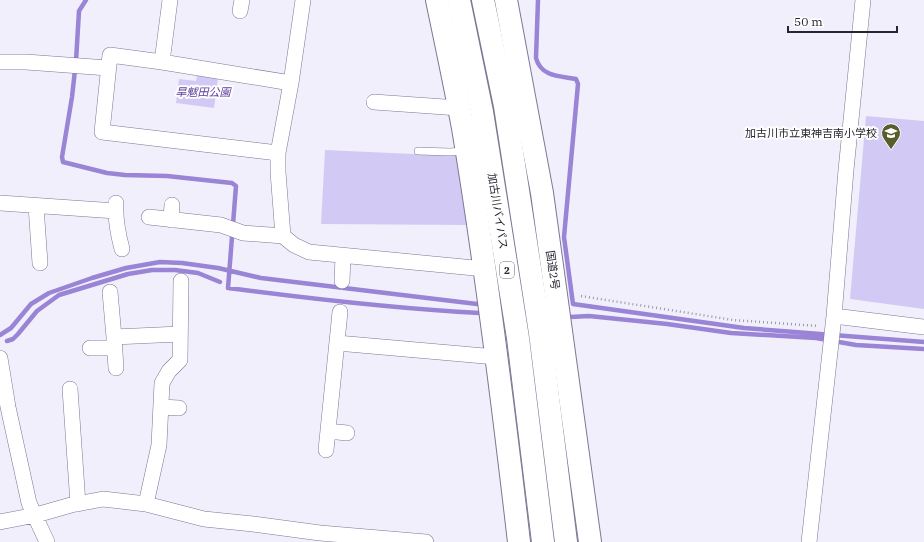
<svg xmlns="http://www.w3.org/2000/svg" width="924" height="542" viewBox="0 0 924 542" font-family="'IBM Plex Serif','Noto Sans JP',serif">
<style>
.green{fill:#d2caf4}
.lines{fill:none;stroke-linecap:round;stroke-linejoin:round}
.stream{stroke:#9984d6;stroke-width:4.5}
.service-casing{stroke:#7d7794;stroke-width:8}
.minor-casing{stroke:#7d7794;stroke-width:16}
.trunk-casing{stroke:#7d7794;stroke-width:24}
.motorway-casing{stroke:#7d7794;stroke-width:24}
.path{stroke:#9997a3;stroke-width:2.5;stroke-dasharray:1 3;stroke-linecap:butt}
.service{stroke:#fff;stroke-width:7}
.minor{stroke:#fff;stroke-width:15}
.trunk{stroke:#fff;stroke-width:22}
.motorway{stroke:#fff;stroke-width:22}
.labels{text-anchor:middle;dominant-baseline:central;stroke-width:4;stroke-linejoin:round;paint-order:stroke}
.shield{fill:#fefefe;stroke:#68666e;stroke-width:1}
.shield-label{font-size:10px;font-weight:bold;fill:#272531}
.park-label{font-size:11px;font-style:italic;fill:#5e3e9f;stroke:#fefefe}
.poi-label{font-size:11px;fill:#272531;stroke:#fefefe;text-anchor:end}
.street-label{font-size:11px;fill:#272531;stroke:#fefefe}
</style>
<rect width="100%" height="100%" fill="#f2effc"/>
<path class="green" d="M197,75L218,78L214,108L176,103L179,79L196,81Z
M866,116L924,121V309L850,299Z
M325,150L457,156L467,225L321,224Z"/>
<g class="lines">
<path class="stream" d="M86,0L79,11L76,61L72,97L62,157L63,162L107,173L125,175L167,176L232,183L236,186L228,288C312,299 396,309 480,313
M538,0L536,58C541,77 560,76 576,79L578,84L564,237L573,304L744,328L924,342
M570,317L589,316L667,324L731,333L816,338L856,345L924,349
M0,335L11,328L31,304L49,293L92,278L126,268L160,262L182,263L218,268L261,278L477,304
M7,341L13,339L18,334L37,311L59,295L128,274L152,270H175L198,273L220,282"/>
<g class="service-casing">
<path id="service" d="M418,151L450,152L464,151"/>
</g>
<g class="minor-casing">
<path id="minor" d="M303,0L291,83L278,153V172L283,236L294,245L309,252L485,269
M240,11L242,0
M0,62H26L108,68
M162,62L170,0
M374,102L459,108
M278,153L102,132L110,55L162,62L291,83
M0,203L116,211
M116,203C115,218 118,234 122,249
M36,206L40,263
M149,217L221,225L243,233L283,236
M171,220L172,205
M342,281L343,256
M110,292L114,337L180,334
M834,316L924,327
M114,337L116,368
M337,343L496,357
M90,348H115
M0,358L8,407L29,503L47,542
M70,389L78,504
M161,407L179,408
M328,431L347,433
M326,450L340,312
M146,504L159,445L162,383L169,371L180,360L181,281
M0,522L36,515L71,505L103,499L146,504L204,519L253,524L320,533L426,542
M809,542L834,316L846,170L863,0"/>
</g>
<g class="trunk-casing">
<path id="trunk" d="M437,0C446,43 455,85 463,128C486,265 503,404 519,542
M506,0L542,193L590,542"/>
</g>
<g class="motorway-casing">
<path id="motorway" d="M459,0L482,112L518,338L543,542
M483,0L505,106L540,333L566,542"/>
</g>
<path class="path" d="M581,296L733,320L818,326"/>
<use href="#service" class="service"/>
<use href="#minor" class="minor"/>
<use href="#trunk" class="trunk"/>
<use href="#motorway" class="motorway"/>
</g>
<defs>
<g id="school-pin" transform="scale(1)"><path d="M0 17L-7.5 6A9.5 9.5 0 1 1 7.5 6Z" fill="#575d2b" stroke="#fefefe"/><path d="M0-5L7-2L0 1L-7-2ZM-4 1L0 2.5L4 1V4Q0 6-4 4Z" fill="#fff"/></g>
</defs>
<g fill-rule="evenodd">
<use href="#school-pin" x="891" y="133"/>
</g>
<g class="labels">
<rect class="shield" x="500" y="262" width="14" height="16" rx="3"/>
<g class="shield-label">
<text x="507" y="270">2</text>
</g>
<g class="park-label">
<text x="203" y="92">旱魃田公園</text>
</g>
<g class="poi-label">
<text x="877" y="133">加古川市立東神吉南小学校</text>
</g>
<g class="street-label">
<text transform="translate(498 211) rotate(81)">加古川バイパス</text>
<text transform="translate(553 270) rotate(82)">国道2号</text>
</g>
</g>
<path d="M788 26v6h109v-6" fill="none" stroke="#272531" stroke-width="2"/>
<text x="794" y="26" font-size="12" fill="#272531" stroke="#fefefe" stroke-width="3" paint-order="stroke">50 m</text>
</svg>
